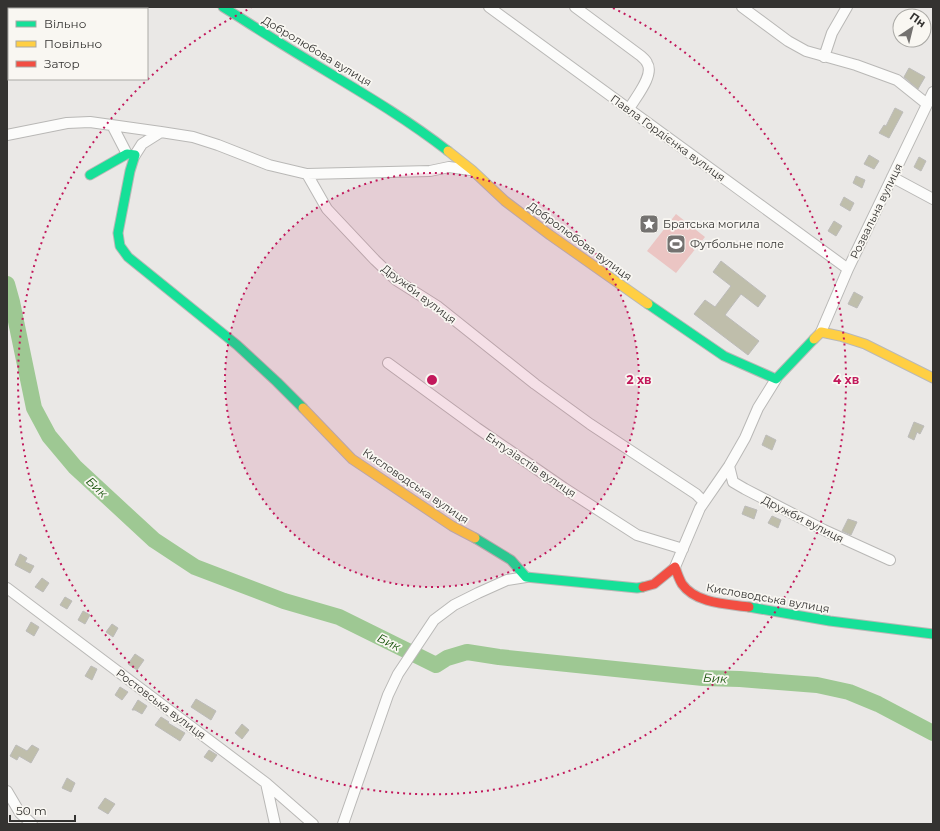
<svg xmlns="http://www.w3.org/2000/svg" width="940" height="831" viewBox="0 0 940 831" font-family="Montserrat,sans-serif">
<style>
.pitch{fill:#ebc5c3}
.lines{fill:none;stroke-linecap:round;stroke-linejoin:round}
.river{stroke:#9ec893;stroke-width:16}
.building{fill:#bfbeab;stroke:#bcbbb9}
.street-casing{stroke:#b9b8b6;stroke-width:12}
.fast-casing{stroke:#b9b8b6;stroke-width:11}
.slow-casing{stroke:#b9b8b6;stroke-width:11}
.jam-casing{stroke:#b9b8b6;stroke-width:11}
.street{stroke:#fcfcfb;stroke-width:10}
.fast{stroke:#16e098;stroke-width:9}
.slow{stroke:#ffcf43;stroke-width:9}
.jam{stroke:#f24e42;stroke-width:9}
.ring{fill:none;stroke:#c2185b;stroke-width:2;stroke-dasharray:2 4}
.labels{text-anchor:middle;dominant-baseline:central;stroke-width:3.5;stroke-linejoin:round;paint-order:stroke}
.street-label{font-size:11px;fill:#343331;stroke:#f9f7f2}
.poi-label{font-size:11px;fill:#343331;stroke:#f9f7f2;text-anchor:start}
.water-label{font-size:12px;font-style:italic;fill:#0e4d00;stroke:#f9f7f2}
.centre{fill:#c2185b;stroke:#f9f7f2;stroke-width:2}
.ring-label{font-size:12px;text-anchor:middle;font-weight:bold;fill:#c2185b;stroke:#f9f7f2;stroke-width:3.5;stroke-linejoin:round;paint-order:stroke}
</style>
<rect width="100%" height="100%" fill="#eae8e6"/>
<path class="pitch" d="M676,214L705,237L676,273L647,251Z"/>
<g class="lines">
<path class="river" d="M7,284L12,302L34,408L49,436L75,467L154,540L195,567L284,601L339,617L436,665L447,658L467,652L499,657L703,678L740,679L817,685L849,692L878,704L933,733"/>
</g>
<path class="building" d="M909,68L925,77L918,89L904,77Z
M895,108L903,112L889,138L879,133L884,125L886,126Z
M869,155L879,161L874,169L864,164Z
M919,157L926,161L921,171L914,167Z
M856,176L865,180L862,188L853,183Z
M844,197L854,203L850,211L840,205Z
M834,221L842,226L836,236L828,231Z
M721,261L766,296L758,307L741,294L725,315L759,341L748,355L694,314L705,300L715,307L731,286L713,272Z
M854,292L863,297L857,308L848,304Z
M914,422L924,426L920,434L917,432L914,440L908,437Z
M766,435L776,440L772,450L762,445Z
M745,506L757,510L754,519L742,514Z
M772,516L781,520L778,528L768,523Z
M848,519L857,522L851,535L842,531Z
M20,554L27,558L25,562L34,566L30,573L15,565Z
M42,578L49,583L43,592L35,587Z
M65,597L72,601L67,609L60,605Z
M83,611L90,615L85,624L78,620Z
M31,622L39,627L34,636L26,631Z
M112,624L118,628L113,637L106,632Z
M135,654L144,660L137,670L128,664Z
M91,666L97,669L92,680L85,676Z
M120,687L128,692L122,700L115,695Z
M196,699L216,711L211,720L191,707Z
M138,700L147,706L142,714L135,710H132Z
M161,717L169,722L168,723L185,733L180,741L155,725Z
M242,724L249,730L242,739L235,733Z
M16,745L27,751L32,745L39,749L31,763L19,756L17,760L10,756Z
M209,750L217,755L212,762L204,757Z
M67,778L75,783L71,792L62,788Z
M105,798L115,804L108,814L98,808Z"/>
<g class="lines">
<g class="street-casing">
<path id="street" d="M489,7L848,269
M575,7L641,56C643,58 646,60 647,63C655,75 635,98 629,109
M742,7L788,41L806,51L856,65L897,80L927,104
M18,9L19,7
M7,30L9,26
M824,57L832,33L847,7
M112,125L127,154
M7,135L67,123L90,122L161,132
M135,155L142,144L161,132L193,137L218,145L269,165L307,174L327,209L375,260L396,280L437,306L535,384L590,424L696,494L704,502
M307,174L430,171L449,167L470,170
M892,177L933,199
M821,332L848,269L933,92
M388,363L477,428L564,488L637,535L683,549
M729,466L733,482L745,489L824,530L890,560
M675,567L700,508L729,466L745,438L758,408L776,379
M7,588L266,783L313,824
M266,783L275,824
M7,791L20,813L32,824
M343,824L388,695L398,674L434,620L454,605L478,593L507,580L526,577"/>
</g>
<g class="fast-casing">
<path id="fast" d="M223,7C241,18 259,30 277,41C334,77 394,109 448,151
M90,175L127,154L135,155L130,171L118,233L120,246L128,257L237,345L277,382L303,408
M648,304L724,356L776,379L814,339
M475,538L511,560L526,577L637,588L643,587
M749,607L830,621L933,634"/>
</g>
<g class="slow-casing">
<path id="slow" d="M448,151L472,170L505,201L550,235L648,304
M814,339L821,332L840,336L865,344L933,378
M303,408L352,459L452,526L475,538"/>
</g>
<g class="jam-casing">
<path id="jam" d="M643,587L654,584L675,567C677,573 679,579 682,584C696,604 728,604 749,607"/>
</g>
<use href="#street" class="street"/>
<use href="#fast" class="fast"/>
<use href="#slow" class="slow"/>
<use href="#jam" class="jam"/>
</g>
<circle cx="432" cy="380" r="207" fill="#c2185b" fill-opacity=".12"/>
<g class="ring">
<circle cx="432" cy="380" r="207"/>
<path d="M613 8A414 414 0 1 1 251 8"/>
</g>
<defs>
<g id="sight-square" transform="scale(1)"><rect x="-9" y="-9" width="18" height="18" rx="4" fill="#747270" stroke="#f9f7f2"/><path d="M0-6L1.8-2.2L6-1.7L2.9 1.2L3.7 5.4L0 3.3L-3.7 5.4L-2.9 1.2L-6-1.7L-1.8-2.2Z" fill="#fff"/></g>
<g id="stadium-square" transform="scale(1)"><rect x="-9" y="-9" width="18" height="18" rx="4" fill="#747270" stroke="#f9f7f2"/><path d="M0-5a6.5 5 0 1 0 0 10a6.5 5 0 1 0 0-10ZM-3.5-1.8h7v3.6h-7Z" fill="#fff"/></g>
</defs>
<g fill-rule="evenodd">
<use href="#sight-square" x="649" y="224"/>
<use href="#stadium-square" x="676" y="244"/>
</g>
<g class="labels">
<g class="street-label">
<text transform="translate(317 51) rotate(31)">Добролюбова вулиця</text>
<text transform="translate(668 138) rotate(36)">Павла Гордієнка вулиця</text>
<text transform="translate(876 211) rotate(-64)">Розвальна вулиця</text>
<text transform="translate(580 241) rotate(36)">Добролюбова вулиця</text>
<text transform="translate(419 294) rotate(37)">Дружби вулиця</text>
<text transform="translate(531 465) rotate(34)">Ентузіастів вулиця</text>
<text transform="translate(416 486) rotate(34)">Кисловодська вулиця</text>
<text transform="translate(803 519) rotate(27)">Дружби вулиця</text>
<text transform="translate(768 598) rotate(10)">Кисловодська вулиця</text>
<text transform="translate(161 704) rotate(37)">Ростовська вулиця</text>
</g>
<g class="poi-label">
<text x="663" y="224">Братська могила</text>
<text x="690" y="244">Футбольне поле</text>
</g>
<g class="water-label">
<text transform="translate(97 487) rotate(43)">Бик</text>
<text transform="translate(389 642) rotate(26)">Бик</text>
<text transform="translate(715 678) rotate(4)">Бик</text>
</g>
</g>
<circle cx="432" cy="380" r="6" class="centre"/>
<g class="ring-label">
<text x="639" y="384">2 хв</text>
<text x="846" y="384">4 хв</text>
</g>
<rect width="940" height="831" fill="none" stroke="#343331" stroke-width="16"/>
<rect x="8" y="8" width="140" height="72" fill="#f9f7f2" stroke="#aaa9a5"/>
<rect x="16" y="21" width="20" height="6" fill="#16e098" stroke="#aaa9a5"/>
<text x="44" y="28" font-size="12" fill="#343331">Вільно</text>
<rect x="16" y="41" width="20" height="6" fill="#ffcf43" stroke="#aaa9a5"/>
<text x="44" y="48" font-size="12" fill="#343331">Повільно</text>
<rect x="16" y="61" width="20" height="6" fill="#f24e42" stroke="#aaa9a5"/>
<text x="44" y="68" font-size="12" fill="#343331">Затор</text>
<g transform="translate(912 28) rotate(35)"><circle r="19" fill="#f9f7f2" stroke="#aaa9a5"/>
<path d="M0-3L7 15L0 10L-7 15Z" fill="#747270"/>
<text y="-6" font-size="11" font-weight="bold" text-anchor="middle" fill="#343331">Пн</text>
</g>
<path d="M10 815v6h65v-6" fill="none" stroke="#343331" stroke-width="2"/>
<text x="16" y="815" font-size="12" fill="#343331" stroke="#f9f7f2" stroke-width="3" paint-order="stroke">50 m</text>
</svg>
